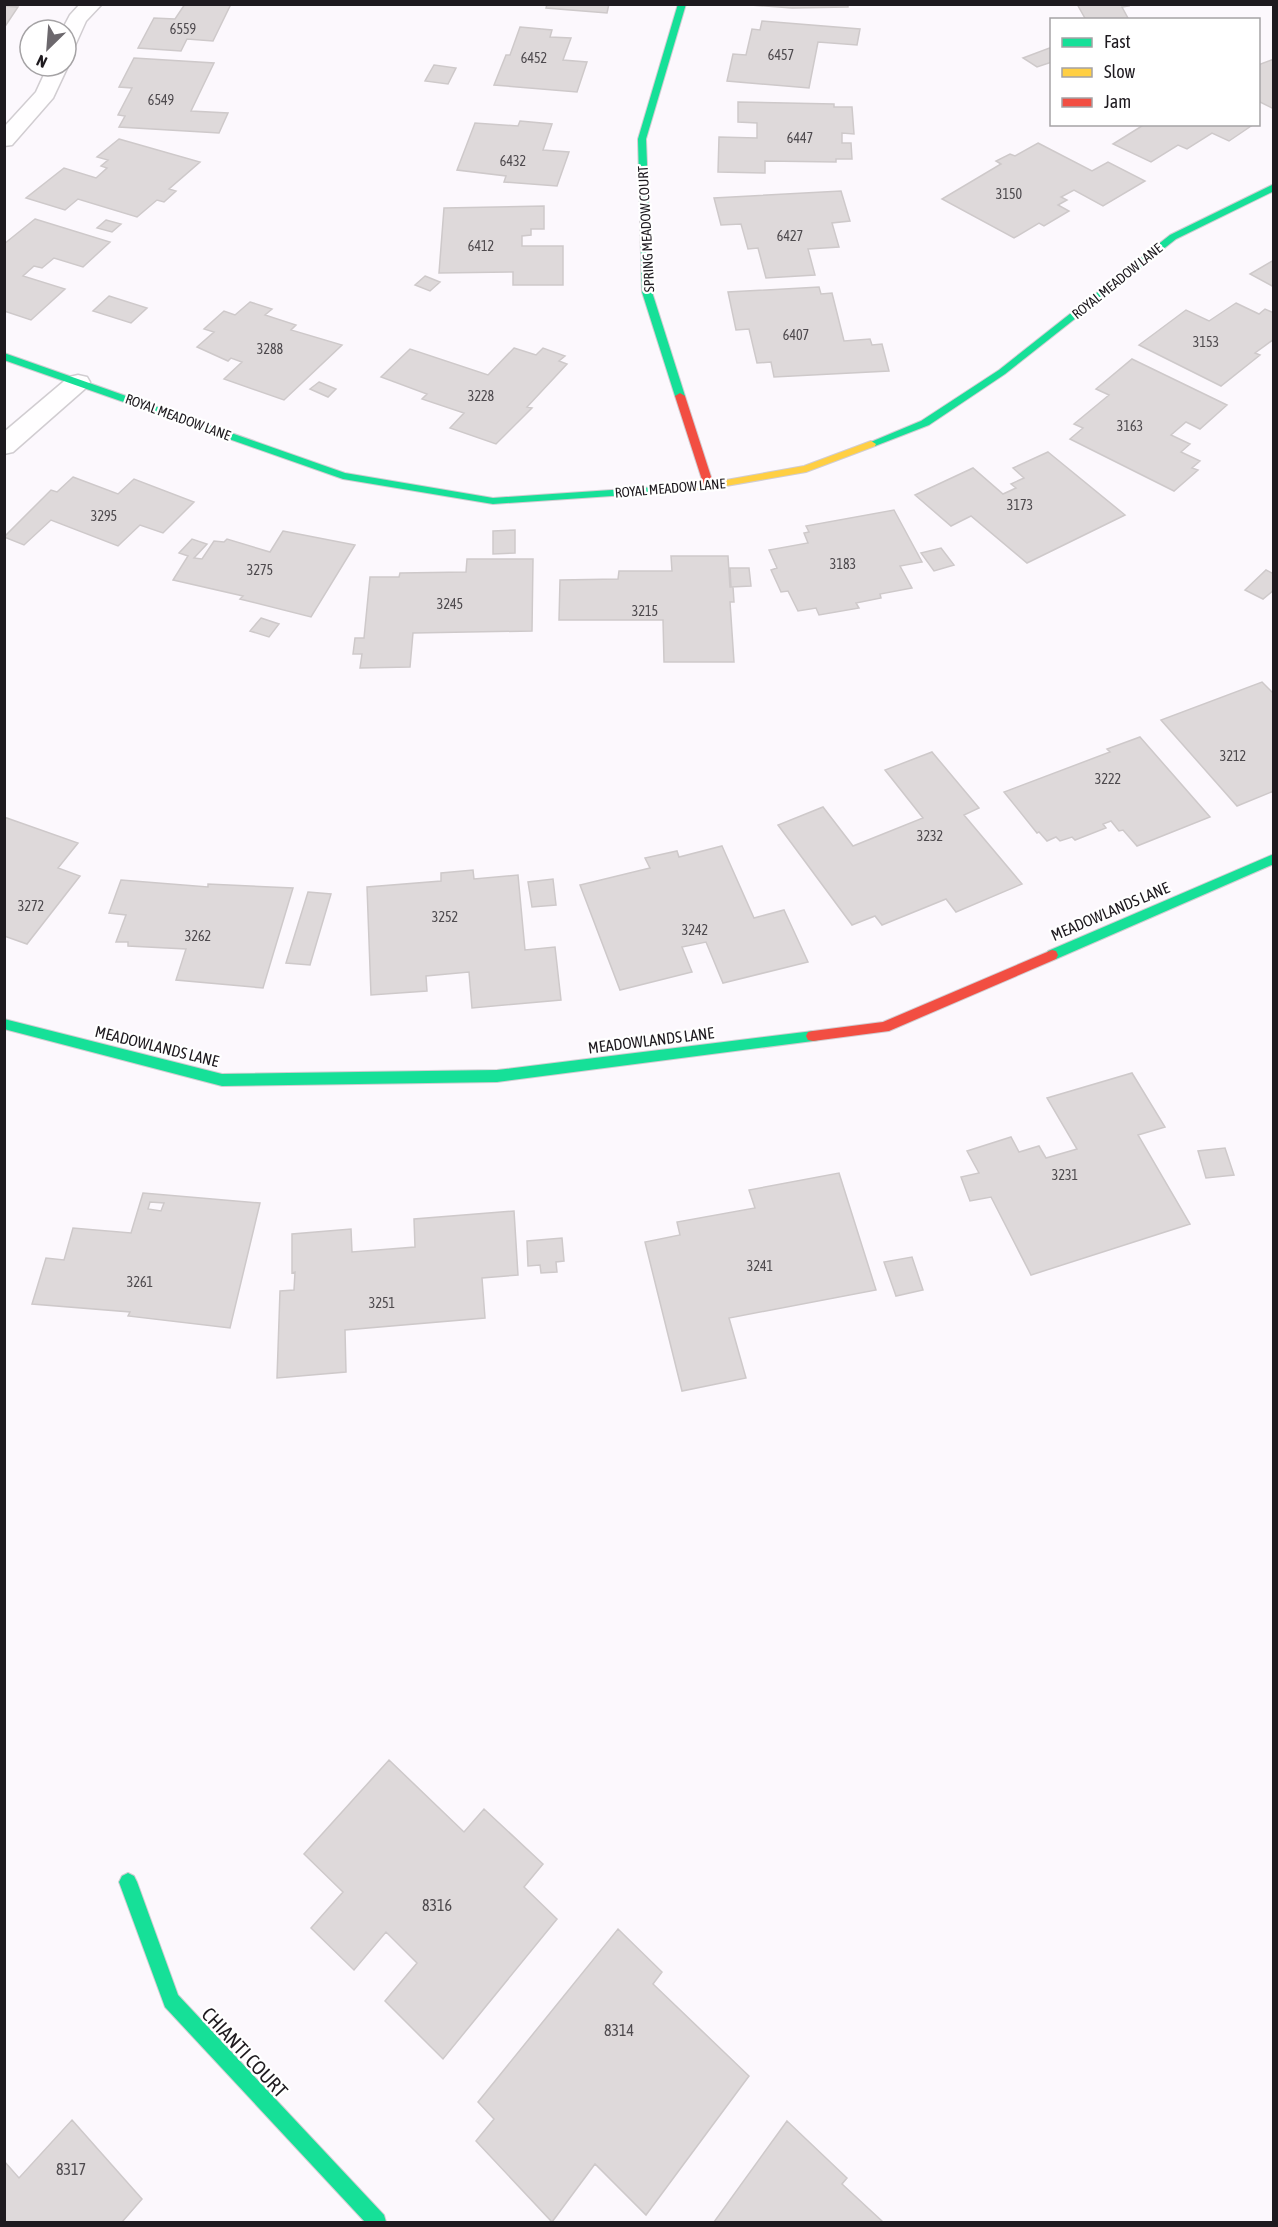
<svg xmlns="http://www.w3.org/2000/svg" width="1278" height="2227" viewBox="0 0 1278 2227" font-family="'Asap Condensed',sans-serif">
<style>
.building{fill:#ded9da;stroke:#cec9ca;stroke-width:1.5;fill-rule:evenodd}
.lines{fill:none;stroke-linecap:round;stroke-linejoin:round}
.street-casing{stroke:#d1cdd1;stroke-width:3}
.fast-casing{stroke:#d1cdd1;stroke-width:2}
.slow-casing{stroke:#d1cdd1;stroke-width:2}
.jam-casing{stroke:#d1cdd1;stroke-width:2}
.street{fill:#fffeff;fill-rule:evenodd}
.fast{fill:#16e098;fill-rule:evenodd}
.slow{fill:#ffcf43;fill-rule:evenodd}
.jam{fill:#f24e42;fill-rule:evenodd}
.labels{text-anchor:middle;dominant-baseline:central;stroke-width:4.5;stroke-linejoin:round;paint-order:stroke}
.number-label{font-size:14px;fill:#4e4a4e}
.far-street-label{font-size:14px;fill:#1e1a1f;stroke:#fff}
.street-label{font-size:16px;fill:#1e1a1f;stroke:#fff}
.near-number-label{font-size:16px;fill:#4e4a4e}
.near-street-label{font-size:20px;fill:#1e1a1f;stroke:#fff}
</style>
<rect width="100%" height="100%" fill="#fcf8fd"/>
<path class="building" d="M185,4H231L213,41L187,39L181,51L138,48L154,18L175,19Z
M547,4H609L607,13L546,8Z
M848,4V7L792,8L750,5Z
M1077,4H1128L1129,6L1122,7L1129,20H1086Z
M4,6L18,7L4,28Z
M762,21L860,29L857,45L818,42L809,88L727,81L733,54L746,55L752,29L760,30Z
M520,27L552,30L550,37L571,38L563,60L587,62L577,92L494,85L506,55H510Z
M1052,47V62L1037,67L1023,58Z
M134,58L214,63L191,111L228,113L219,133L119,127L125,116L118,115L132,88L119,87Z
M1274,59V109L1258,101V65Z
M434,65L456,68L448,84L425,81Z
M738,102L834,104V107H852L854,134L842,133V143H851L852,159H836V162L765,161V173L718,172L719,137L757,138V123L738,122Z
M520,121L552,124L543,150L569,152L557,186L504,182L506,176L457,170L475,123L518,126Z
M1145,124H1254L1229,141L1212,133L1187,149L1178,145L1151,162L1113,144Z
M119,139L200,162L169,189L176,191L164,202L157,200L137,217L78,199L65,210L26,198L64,168L96,178L107,168L101,166L108,160L97,157Z
M1038,143L1092,171L1108,162L1145,181L1103,206L1074,190L1061,197L1067,200L1058,205L1069,211L1044,226L1039,223L1014,238L942,199L1001,164L996,161L1010,154L1015,156Z
M841,191L850,221L832,223L839,247L808,249L815,275L766,278L758,248L748,249L741,224L721,225L714,198Z
M544,206V229H531V235L522,236V246H563V285H513V272L439,273L444,208Z
M35,219L110,242L83,267L54,258L42,268L34,266L23,276L65,289L31,320L4,311V244Z
M106,220L121,224L112,232L97,228Z
M1274,260V287L1250,274Z
M425,276L440,282L430,291L415,285Z
M819,287L821,294L832,293L844,341L870,339L872,345L882,344L889,371L774,377L771,362L757,363L749,329L736,330L728,292Z
M109,296L147,308L131,323L93,311Z
M250,302L272,309L265,315L296,325L291,330L342,345L284,400L224,379L242,362L231,358L228,361L197,347L214,332L204,329L224,311L235,315Z
M1236,303L1259,314L1265,309L1274,313V339L1255,353L1260,355L1221,386L1139,345L1186,310L1209,321Z
M514,348L536,355L543,348L565,356L559,361L567,364L527,407L532,408L496,444L450,428L464,413L422,399L427,394L381,377L410,349L488,375Z
M1132,359L1227,405L1200,429L1186,422L1171,435L1190,444L1181,452L1200,461L1192,468L1198,470L1174,491L1070,439L1083,428L1074,424L1109,395L1096,389Z
M319,382L336,389L328,397L310,389Z
M1048,452L1125,515L1027,563L971,516L951,526L915,495L973,468L1003,494L1016,488L1011,484L1024,478L1013,468Z
M73,477L118,494L134,479L194,502L163,533L140,525L118,546L51,520L24,545L4,537L51,490L57,492Z
M894,510L922,562L900,566L912,588L880,594L881,598L856,603L859,608L819,615L816,608L798,611L788,591L781,592L771,570L777,568L769,550L808,543L804,533L809,532L806,526Z
M515,530V553L493,554V531Z
M283,531L355,545L311,617L240,599L243,596L173,580L188,556L179,553L192,539L207,544L194,558L202,559L214,541L224,542L227,539L270,552Z
M941,548L954,565L934,571L921,553Z
M671,556H728L730,587H733L734,602H730L734,662H664L663,620H559L560,580L618,579L619,571H672Z
M467,559H533L532,631L413,633L410,667L360,668L362,654H353L355,638H364L370,577H399L400,573L466,572Z
M730,568H749L751,586L731,587Z
M1266,570L1274,574V590L1263,599L1245,590Z
M261,618L279,624L269,637L250,631Z
M1262,682L1274,694V791L1237,806L1161,720Z
M1140,737L1210,817L1137,846L1123,830L1119,831L1111,821L1103,824L1106,828L1075,840L1072,837L1060,841L1056,837L1047,841L1039,832L1037,833L1004,792L1110,752L1107,749Z
M932,752L979,808L964,815L1022,884L956,912L946,899L882,925L875,916L852,925L778,825L823,807L853,846L923,818L885,770Z
M4,817L78,843L58,868L80,876L27,944L4,936Z
M722,846L754,918L784,910L808,962L723,983L706,942L682,947L692,972L620,990L580,885L650,868L645,858L677,851L679,857Z
M473,870L474,879L518,875L525,950L555,947L561,1000L472,1008L469,972L426,976L427,991L371,995L367,887L441,881V873Z
M553,879L556,905L532,907L528,882Z
M121,880L208,887V884L293,888L263,988L176,980L186,949L128,946V942H116L126,915L109,913Z
M308,892L331,894L310,965L286,963Z
M1132,1073L1165,1127L1138,1135L1190,1224L1031,1275L991,1197L970,1201L961,1177L979,1173L967,1151L1011,1137L1019,1152L1039,1146L1046,1158L1077,1149L1047,1098Z
M1225,1148L1234,1175L1206,1178L1198,1151Z
M839,1173L876,1290L729,1318L746,1378L682,1391L645,1242L680,1235L677,1222L755,1208L749,1190Z
M143,1193L260,1203L230,1328L128,1316L130,1312L32,1304L46,1258L64,1260L73,1228L131,1233ZM150,1202L164,1203L161,1211L148,1209Z
M514,1211L518,1275L482,1278L485,1318L345,1330L346,1372L277,1378L280,1291L294,1290L295,1272L292,1273V1234L351,1229L352,1252L415,1247L414,1219Z
M562,1238L564,1261L556,1262L557,1272L541,1273L540,1265L528,1266L527,1241Z
M912,1257L923,1290L896,1296L884,1262Z
M389,1760L464,1832L484,1809L543,1864L524,1887L557,1919L443,2059L385,2001L417,1963L386,1932L354,1970L311,1928L343,1892L304,1854Z
M618,1929L662,1972L653,1984L749,2076L646,2215L595,2164L552,2222L476,2141L494,2119L478,2102Z
M72,2120L142,2199L122,2222H4V2161L19,2178Z
M787,2121L847,2178L842,2184L883,2222H714Z"/>
<g class="lines">
<g class="street-casing">
<path id="street" d="M80,4H102L86,21L73,50L66,52V30H62L70,15Z
M66,63L68,66L53,98L12,145L4,146V127L36,92L48,66H66Z
M78,375L87,377L90,382L87,387L13,452L4,454V432L69,377Z"/>
</g>
<g class="fast-casing">
<path id="fast" d="M678,4H686L646,139L652,292L685,396L680,399L675,396L642,292L638,139Z
M1274,184V191L1176,239L1005,374L929,425L875,446H867L866,444L921,421L999,370L1170,235Z
M4,353L345,473L493,498L656,487L661,490L656,493L493,504L343,479L4,360Z
M1274,854V864L1056,959H1048L1046,955L1048,951Z
M4,1019L222,1074L497,1070L813,1031L818,1032L820,1036L818,1040L813,1041L497,1082L222,1086L4,1029Z
M128,1873L134,1876L137,1882L178,1995L384,2215L386,2222H365L165,2007L119,1882L122,1876Z"/>
</g>
<g class="slow-casing">
<path id="slow" d="M871,441L876,444L875,446L806,472L709,489L656,493L651,490L656,487L709,483L804,466Z"/>
</g>
<g class="jam-casing">
<path id="jam" d="M680,393L685,396L714,486L713,488L709,489L704,486L675,396Z
M1052,950L1056,951L1058,955L1056,959L889,1031L813,1041L808,1040L806,1036L808,1032L813,1031L883,1022Z"/>
</g>
<use href="#street" class="street"/>
<use href="#fast" class="fast"/>
<use href="#slow" class="slow"/>
<use href="#jam" class="jam"/>
</g>
<g class="labels">
<g class="number-label">
<text x="183" y="29">6559</text>
<text x="781" y="55">6457</text>
<text x="534" y="58">6452</text>
<text x="161" y="100">6549</text>
<text x="800" y="138">6447</text>
<text x="513" y="161">6432</text>
<text x="1009" y="194">3150</text>
<text x="790" y="236">6427</text>
<text x="481" y="246">6412</text>
<text x="796" y="335">6407</text>
<text x="1206" y="342">3153</text>
<text x="270" y="349">3288</text>
<text x="481" y="396">3228</text>
<text x="1130" y="426">3163</text>
<text x="1020" y="505">3173</text>
<text x="104" y="516">3295</text>
<text x="843" y="564">3183</text>
<text x="260" y="570">3275</text>
<text x="450" y="604">3245</text>
<text x="645" y="611">3215</text>
<text x="1233" y="756">3212</text>
<text x="1108" y="779">3222</text>
<text x="930" y="836">3232</text>
<text x="31" y="906">3272</text>
<text x="445" y="917">3252</text>
<text x="695" y="930">3242</text>
<text x="198" y="936">3262</text>
<text x="1065" y="1175">3231</text>
<text x="760" y="1266">3241</text>
<text x="140" y="1282">3261</text>
<text x="382" y="1303">3251</text>
</g>
<g class="far-street-label">
<text transform="translate(646 229) rotate(-93)">SPRING MEADOW COURT</text>
<text transform="translate(1117 281) rotate(-39)">ROYAL MEADOW LANE</text>
<text transform="translate(178 417) rotate(20)">ROYAL MEADOW LANE</text>
<text transform="translate(670 488) rotate(-5)">ROYAL MEADOW LANE</text>
</g>
<g class="street-label">
<text transform="translate(1110 911) rotate(-23)">MEADOWLANDS LANE</text>
<text transform="translate(651 1040) rotate(-7)">MEADOWLANDS LANE</text>
<text transform="translate(157 1046) rotate(14)">MEADOWLANDS LANE</text>
</g>
<g class="near-number-label">
<text x="437" y="1905">8316</text>
<text x="619" y="2030">8314</text>
<text x="71" y="2169">8317</text>
</g>
<g class="near-street-label">
<text transform="translate(245 2052) rotate(47)">CHIANTI COURT</text>
</g>
</g>
<rect width="1278" height="2227" fill="none" stroke="#1e1a1f" stroke-width="12"/>
<rect x="1050" y="18" width="210" height="108" fill="#ffffff" stroke="#a5a3a5" stroke-width="1.5"/>
<rect x="1062" y="38" width="30" height="9" fill="#16e098" stroke="#a5a3a5" stroke-width="1.5"/>
<text x="1104" y="48" font-size="18" fill="#1e1a1f">Fast</text>
<rect x="1062" y="68" width="30" height="9" fill="#ffcf43" stroke="#a5a3a5" stroke-width="1.5"/>
<text x="1104" y="78" font-size="18" fill="#1e1a1f">Slow</text>
<rect x="1062" y="98" width="30" height="9" fill="#f24e42" stroke="#a5a3a5" stroke-width="1.5"/>
<text x="1104" y="108" font-size="18" fill="#1e1a1f">Jam</text>
<g transform="translate(48 48) rotate(205)"><circle r="28" fill="#ffffff" stroke="#a5a3a5" stroke-width="1.5"/>
<path d="M0-4.5L10 22L0 15L-10 22Z" fill="#6c686d"/>
<text y="-9" font-size="16" font-weight="bold" text-anchor="middle" fill="#1e1a1f">N</text>
</g>
</svg>
